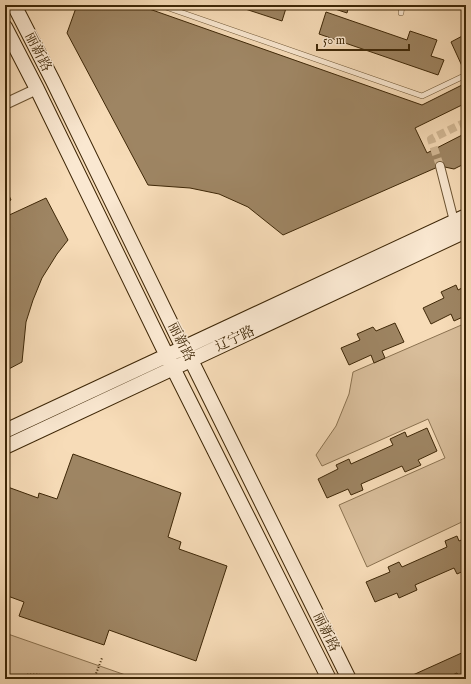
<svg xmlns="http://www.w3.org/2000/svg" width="471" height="684" viewBox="0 0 471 684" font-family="'IM FELL English','Noto Serif SC',serif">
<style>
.green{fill:#d8bd9a;stroke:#8b7250}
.building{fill:#9e8563;stroke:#3e2707}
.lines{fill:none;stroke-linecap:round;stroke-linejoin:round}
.pedestrian-tunnel{stroke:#d2b895;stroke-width:8;stroke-dasharray:8 4;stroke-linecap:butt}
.service-casing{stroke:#6c5433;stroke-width:6}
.pedestrian-casing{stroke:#6c5433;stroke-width:10}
.minor-casing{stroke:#6c5433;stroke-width:12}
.secondary-casing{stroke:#3e2707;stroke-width:16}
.path{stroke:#3e2707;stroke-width:2;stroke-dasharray:1 2;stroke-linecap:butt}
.service{stroke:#fae8d1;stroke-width:5}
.pedestrian{stroke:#fae8d1;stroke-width:8}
.minor{stroke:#fae8d1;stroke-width:10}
.secondary{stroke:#fae8d1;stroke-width:14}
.labels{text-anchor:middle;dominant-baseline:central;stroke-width:3;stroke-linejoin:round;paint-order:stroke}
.street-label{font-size:14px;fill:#3e2707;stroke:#fae8d1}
</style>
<rect width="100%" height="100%" fill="#f7dcb8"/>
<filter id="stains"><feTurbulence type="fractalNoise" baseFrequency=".005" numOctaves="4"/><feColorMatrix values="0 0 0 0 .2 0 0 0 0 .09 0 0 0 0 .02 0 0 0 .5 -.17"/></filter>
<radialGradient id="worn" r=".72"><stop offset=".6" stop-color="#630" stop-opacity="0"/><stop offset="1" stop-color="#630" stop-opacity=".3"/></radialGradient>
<path class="green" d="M466,323V520L367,567L339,505L445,458L428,419L322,466L316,455L336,426L349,394L353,372Z
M5,633L137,679H5Z"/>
<path class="building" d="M77,5H138L422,105L466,83V103L415,128L427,153L466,133V163L454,169L440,166L283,235L248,207L219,194L190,188L148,185L67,33Z
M233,5H287L282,21Z
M336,5H349L347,13L335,9Z
M326,12L407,40L410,31L437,40L431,56L444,60L438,75L319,34Z
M466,34V65L462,66L451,42Z
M5,187L11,200L5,203Z
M46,198L68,240L57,254L42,278L33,300L26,322L22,362L5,371V217Z
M456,285L458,290L466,286V308L462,310L465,316L454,321L451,314L431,324L423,308L444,298L441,292Z
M395,323L404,342L382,351L385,358L374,363L371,355L349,365L341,348L360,340L357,334L373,327L376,331Z
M427,428L437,451L418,460L421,465L405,472L402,466L361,484L363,490L351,495L348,489L327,498L318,479L338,469L336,465L349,459L351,464L393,445L390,439L405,432L407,437Z
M73,454L181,493L168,537L181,542L179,549L227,566L196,661L109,630L104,645L19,616L24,602L5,595V486L38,498L39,493L57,499Z
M457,536L459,541L466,538V570L457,574L454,568L415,585L417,590L399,598L397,593L375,602L366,582L390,572L388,567L399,562L402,567L447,547L445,541Z
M466,651V679H460L457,673L444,679H404Z"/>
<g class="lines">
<path class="pedestrian-tunnel" d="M440,166L431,139L466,122"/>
<g class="service-casing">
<path id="service" d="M160,5L422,96L466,75
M401,13L402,5"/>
</g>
<g class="pedestrian-casing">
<path id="pedestrian" d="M440,166L454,221"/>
</g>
<g class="minor-casing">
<path id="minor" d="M5,104L37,89"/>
</g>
<g class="secondary-casing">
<path id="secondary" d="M14,5L53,81L183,348L191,360L349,679
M5,27L37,89L167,356L329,679
M5,431L466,216
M5,447L466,231"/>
</g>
<path class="path" d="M13,679C27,671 45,675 59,679
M94,679L102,658"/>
<use href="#service" class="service"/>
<use href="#pedestrian" class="pedestrian"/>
<use href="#minor" class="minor"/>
<use href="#secondary" class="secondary"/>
</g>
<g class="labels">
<g class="street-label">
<text transform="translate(38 52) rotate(63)">丽新路</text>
<text transform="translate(235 339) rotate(-25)">辽宁路</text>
<text transform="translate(181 342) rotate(63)">丽新路</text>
<text transform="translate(326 632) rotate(64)">丽新路</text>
</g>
</g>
<rect width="471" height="684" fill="none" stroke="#f7dcb8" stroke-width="20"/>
<rect x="6" y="6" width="459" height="672" fill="none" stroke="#3e2707" stroke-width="2"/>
<rect x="10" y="10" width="451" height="664" fill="none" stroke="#3e2707"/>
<path d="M317 44v6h92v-6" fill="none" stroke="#3e2707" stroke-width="2"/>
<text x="323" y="44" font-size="12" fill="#3e2707" stroke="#fae8d1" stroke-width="3" paint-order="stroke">50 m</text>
<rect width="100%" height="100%" filter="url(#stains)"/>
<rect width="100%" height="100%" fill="url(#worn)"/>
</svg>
